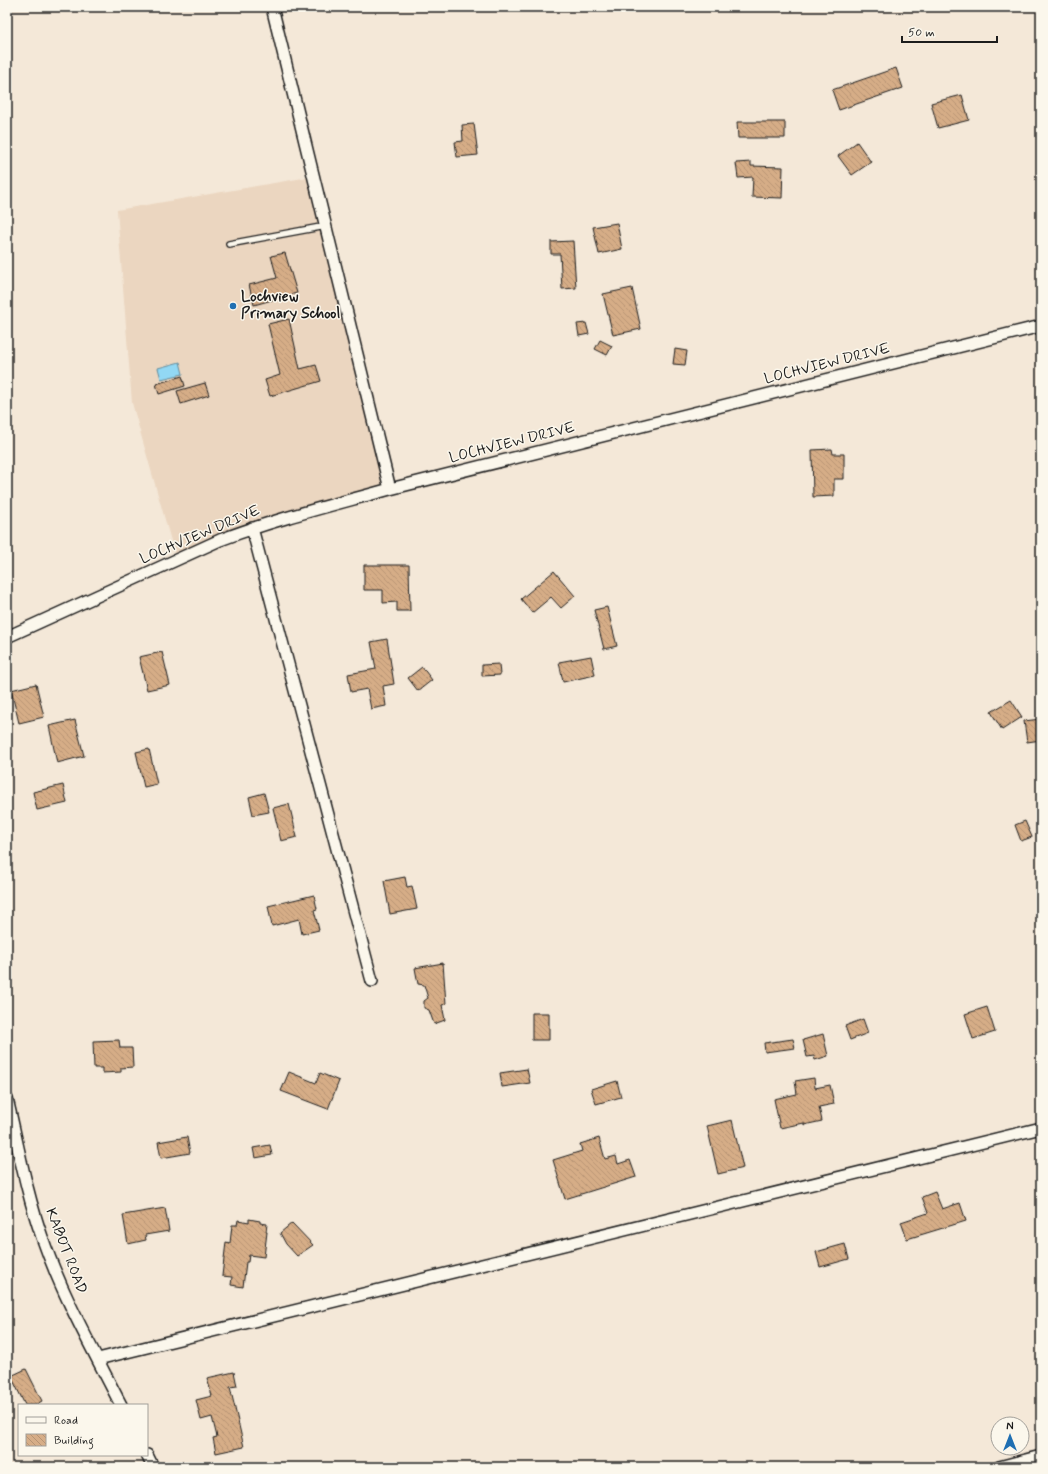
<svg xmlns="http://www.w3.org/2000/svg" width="1048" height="1474" viewBox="0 0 1048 1474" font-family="Mynerve,sans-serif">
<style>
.built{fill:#ebd6c0}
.water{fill:#92d8f4;stroke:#638d9e}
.building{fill:url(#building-back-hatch);stroke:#1c1c1c}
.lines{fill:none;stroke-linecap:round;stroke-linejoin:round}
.service-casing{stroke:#1c1c1c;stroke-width:8}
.minor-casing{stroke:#1c1c1c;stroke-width:14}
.service{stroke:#fbf7ec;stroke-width:5.5}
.minor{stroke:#fbf7ec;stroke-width:11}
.poi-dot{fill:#1f6fb2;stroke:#fbf7ec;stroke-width:1.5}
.labels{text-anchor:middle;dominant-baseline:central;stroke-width:3;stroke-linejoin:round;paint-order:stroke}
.poi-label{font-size:15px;font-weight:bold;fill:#1c1c1c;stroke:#fbf7ec;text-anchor:start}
.street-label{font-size:15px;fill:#1c1c1c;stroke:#fbf7ec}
</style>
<defs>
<pattern id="building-back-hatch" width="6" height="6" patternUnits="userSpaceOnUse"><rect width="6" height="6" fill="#d6ad87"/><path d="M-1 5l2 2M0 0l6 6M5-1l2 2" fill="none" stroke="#b79474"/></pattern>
</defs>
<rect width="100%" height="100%" fill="#f4e8d8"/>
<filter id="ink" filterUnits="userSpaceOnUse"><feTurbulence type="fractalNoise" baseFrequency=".025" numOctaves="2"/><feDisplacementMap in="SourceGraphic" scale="8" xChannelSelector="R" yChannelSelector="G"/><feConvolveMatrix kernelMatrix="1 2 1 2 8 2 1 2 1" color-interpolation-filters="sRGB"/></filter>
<g filter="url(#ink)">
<path class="built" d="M309,177L385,485L250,523L175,555L132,403L117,210Z"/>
<path class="water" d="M180,362L183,374L161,379L158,368Z"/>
<path class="building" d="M896,68L903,88L839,110L832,90Z
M962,95L969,120L938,128L931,103Z
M737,122H785V138H738Z
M474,124L478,155L457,157L455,142L463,141L462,125Z
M857,142L871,162L852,175L838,156Z
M751,162V166L783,167L782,198L752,197L753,177L738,178L736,163Z
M617,223L622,249L599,254L593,227Z
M573,241L576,288L562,289L560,254H551V242Z
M285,253L297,293L254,305L249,285L277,278L271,256Z
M632,288L641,329L613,335L603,294Z
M289,319L300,369L316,365L321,381L270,396L265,380L280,375L268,324Z
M586,323L589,334L579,336L577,324Z
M600,340L612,346L607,355L595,349Z
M675,349L687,351L685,365L673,364Z
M182,376L185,386L159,394L156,384Z
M205,383L209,395L181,404L177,391Z
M832,449L833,454H844V479H834V496L813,497L812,450Z
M364,565H409L410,611H397V602L383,603V590H364Z
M554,571L575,596L561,608L551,597L532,613L521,599Z
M607,607L617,646L604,649L594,610Z
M387,639L394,684L383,686L386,706L371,709L367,689L351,692L348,674L376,669L371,642Z
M162,652L170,685L147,690L139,657Z
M591,656L595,675L563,682L559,662Z
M499,664L500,675L482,676V665Z
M422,667L432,680L418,691L408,678Z
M36,684L44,717L19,723L11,690Z
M1011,700L1022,717L1002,730L991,712Z
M1041,719V740L1027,742L1024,721Z
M75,720L84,756L57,763L49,726Z
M149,749L157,784L144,787L136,752Z
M63,785L67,803L37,810L33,792Z
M264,793L269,812L253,815L249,797Z
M289,804L297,837L281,841L273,808Z
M1025,821L1032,837L1021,841L1015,825Z
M405,877L407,887L412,886L417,909L390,914L384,881Z
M314,895L317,909L314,910L319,930L302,934L299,919L272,926L268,906Z
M443,963L446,1004L442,1005L445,1020L434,1024L429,1010L424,1008V1001L428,998L424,985L418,984L415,968Z
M987,1007L995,1032L973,1039L965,1014Z
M532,1013H549V1040H532Z
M863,1019L868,1033L850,1040L845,1026Z
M823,1034L828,1056L815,1060L814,1056L807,1057L803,1040Z
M793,1039L795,1048L765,1052L764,1043Z
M119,1040L120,1048H132L133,1067L121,1068V1072L102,1073V1068H94L93,1041Z
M527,1069L530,1083L502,1087L500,1073Z
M289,1072L316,1083L320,1073L339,1081L328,1109L281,1091Z
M814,1078L815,1088L830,1085L834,1104L819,1107L822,1121L804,1125V1123L780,1128L774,1099L797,1094L795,1081Z
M617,1081L621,1097L596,1104L591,1089Z
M732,1120L743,1168L718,1174L707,1126Z
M187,1137L190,1153L161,1158L158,1142Z
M599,1138L605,1159L616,1156L618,1164L630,1160L636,1177L565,1199L553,1160L582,1151L580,1144Z
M270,1145L272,1155L255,1158L253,1148Z
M935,1192L942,1209L960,1203L966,1221L907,1239L901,1222L928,1213L922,1197Z
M165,1208L169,1231L145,1235L146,1240L128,1244L123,1215Z
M249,1219L260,1221V1223L267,1224L266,1232H267L264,1257L249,1255L248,1262H246L243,1287L231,1285L232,1277L222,1276L226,1242L230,1243L232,1225H237L238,1220L249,1222Z
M292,1223L313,1245L297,1256L286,1244L280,1233Z
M845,1244L849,1259L820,1267L816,1252Z
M26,1369L42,1401L35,1405H25L11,1376Z
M234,1372L237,1386L230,1387L244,1447L216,1453L213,1438L217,1437L212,1417L201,1420L196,1400L212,1396L207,1378Z"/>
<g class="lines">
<g class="service-casing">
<path id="service" d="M229,244L326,226"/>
</g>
<g class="minor-casing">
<path id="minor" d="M272,7L390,489
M252,528L372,981
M7,637L220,540C275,519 333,505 390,489L1041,326
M7,1099C18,1145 26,1192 42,1237C62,1295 93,1350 121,1405
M98,1359L1041,1128
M147,1455L153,1467
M999,1467L1041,1456"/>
</g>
<use href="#service" class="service"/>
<use href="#minor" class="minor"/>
</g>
</g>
<circle class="poi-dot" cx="233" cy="306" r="4"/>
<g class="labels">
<g class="poi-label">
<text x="241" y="297">Lochview<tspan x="241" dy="17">Primary School</tspan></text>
</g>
<g class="street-label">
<text transform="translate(827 364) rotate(-14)">LOCHVIEW DRIVE</text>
<text transform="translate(512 443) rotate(-14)">LOCHVIEW DRIVE</text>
<text transform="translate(200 535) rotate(-23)">LOCHVIEW DRIVE</text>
<text transform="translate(66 1251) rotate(69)">KABOT ROAD</text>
</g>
</g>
<rect width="1048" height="1474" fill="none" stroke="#fbf7ec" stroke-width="24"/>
<rect x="12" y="12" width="1024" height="1450" fill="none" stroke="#1c1c1c" stroke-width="1.5" filter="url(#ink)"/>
<rect x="18" y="1404" width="130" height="52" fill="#fbf7ec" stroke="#a29f99"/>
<rect x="26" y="1417" width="20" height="6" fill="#fbf7ec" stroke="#a29f99"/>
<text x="54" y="1424" font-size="12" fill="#1c1c1c">Road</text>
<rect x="26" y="1434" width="20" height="12" fill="url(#building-back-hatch)" stroke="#a29f99"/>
<text x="54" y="1444" font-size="12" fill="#1c1c1c">Building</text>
<g transform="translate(1010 1436)"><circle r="19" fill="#fbf7ec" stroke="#a29f99"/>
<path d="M0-3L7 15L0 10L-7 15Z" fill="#1f6fb2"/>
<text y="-6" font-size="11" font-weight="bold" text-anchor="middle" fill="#1c1c1c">N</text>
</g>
<path d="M902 36v6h95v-6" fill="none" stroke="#1c1c1c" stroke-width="2"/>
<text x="908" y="36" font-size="12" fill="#1c1c1c" stroke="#fbf7ec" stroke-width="3" paint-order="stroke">50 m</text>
</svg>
